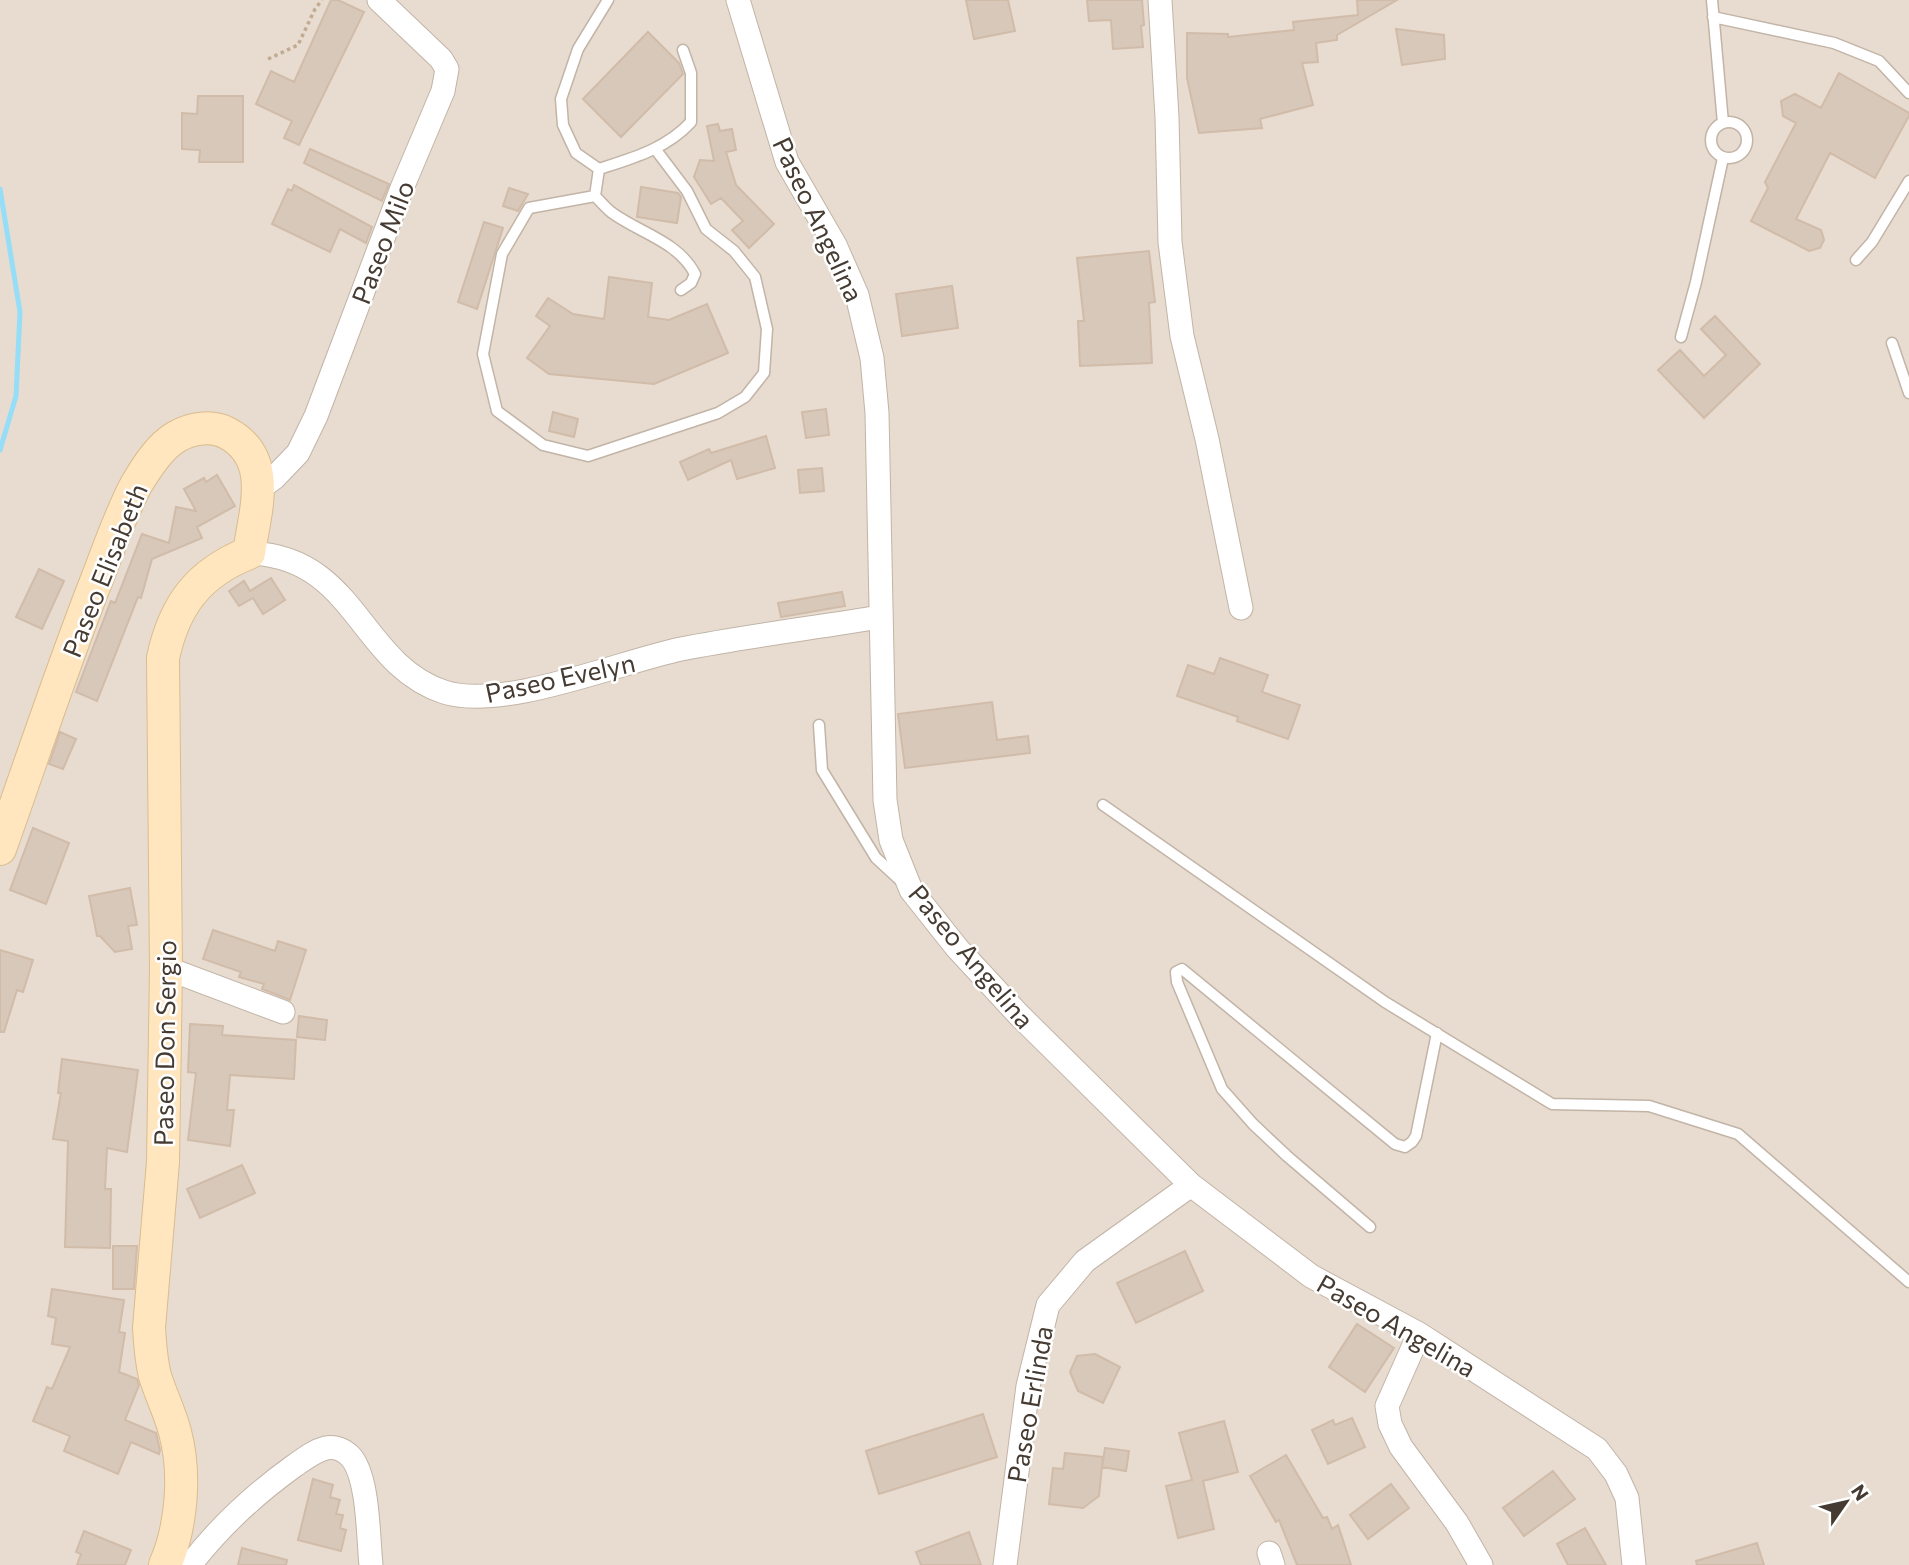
<svg xmlns="http://www.w3.org/2000/svg" width="1909" height="1565" viewBox="0 0 1909 1565" font-family="Commissioner,sans-serif">
<style>
.residential{fill:#e7dccf}
.lines{fill:none;stroke-linecap:round;stroke-linejoin:round}
.stream{stroke:#96ddf7;stroke-width:5}
.building{fill:#d8c8b9;stroke:#d1bba9;stroke-width:2}
.lane-casing{stroke:#c2b4a7;stroke-width:13}
.street-casing{stroke:#c2b4a7;stroke-width:25}
.secondary-casing{stroke:#dabc8e;stroke-width:34}
.path{stroke:#c2ab93;stroke-width:3.5;stroke-dasharray:3.5 3.5;stroke-linecap:butt}
.lane{stroke:#fff;stroke-width:10}
.street{stroke:#fff;stroke-width:23}
.secondary{stroke:#ffe6bf;stroke-width:32}
.labels{text-anchor:middle;dominant-baseline:central;stroke-width:5;stroke-linejoin:round;paint-order:stroke}
.street-label{font-size:26px;fill:#453b32;stroke:#fff}
</style>
<rect width="100%" height="100%" fill="#f3ebe2"/>
<path class="residential" d="M0,0H1909V1565H0Z"/>
<g class="lines">
<path class="stream" d="M0,189L20,312L16,396L0,450"/>
</g>
<path class="building" d="M331,0H338L364,12L299,145L284,138L292,121L256,104L271,71L294,82Z
M966,0H1008L1015,31L974,39Z
M1087,0H1142L1144,25L1141,26L1143,47L1113,49L1111,20L1089,21Z
M1357,0H1397L1337,35V40L1316,43L1318,62L1302,63L1313,105L1260,119L1262,128L1199,133L1187,78V33L1228,34V37L1294,30L1293,22L1358,15Z
M1396,29L1444,35L1445,59L1402,65Z
M648,32L679,63L683,74L621,137L583,99Z
M1839,73L1909,113V116L1875,178L1830,153L1796,219L1821,230L1824,240L1820,248L1809,251L1751,221L1768,188L1765,182L1796,123L1783,116L1781,101L1795,94L1821,108Z
M198,96H243V162H199L200,150L182,149V113L197,114Z
M718,124L720,131L732,129L736,150L726,152L736,185L774,224L749,248L732,230L743,221L721,198L711,204L694,177L700,160L714,161L707,126Z
M310,149L389,184L382,201L304,163Z
M294,185L372,227L366,243L340,229L330,252L272,224L288,189L292,191Z
M641,187L678,193L681,197L677,223L637,217Z
M509,188L528,194L518,211L503,206Z
M484,222L503,228L477,309L458,302Z
M1149,251L1155,302L1149,303L1152,363L1080,366L1078,321H1084L1077,258Z
M609,277L652,283L648,317L669,320L707,304L728,353L654,384L549,374L527,358L550,326L536,316L548,298L573,314L604,319Z
M952,286L958,328L902,336L896,294Z
M1715,316L1760,364L1704,418L1658,370L1680,350L1704,376L1726,355L1701,329Z
M826,409L829,435L806,438L802,412Z
M553,412L578,419L574,437L549,431Z
M766,436L775,468L737,479L731,460L688,480L680,462L709,449L711,453Z
M822,468L824,491L800,493L798,470Z
M217,475L235,506L197,527L202,538L152,559L141,598L138,597L97,701L76,692L111,601L115,603L142,534L169,543L176,507L196,511L184,489L204,478L206,482Z
M39,569L64,581L42,629L16,617Z
M271,578L285,600L263,614L253,598L239,606L229,591L244,581L250,591Z
M842,592L845,606L781,617L778,603Z
M1220,658L1268,675L1262,692L1300,705L1288,739L1237,721L1238,717L1177,696L1188,665L1214,674Z
M992,702L997,740L1028,736L1030,753L905,768L898,714Z
M60,732L76,739L63,769L49,764Z
M33,828L69,843L46,904L10,890Z
M130,888L137,925L128,926L132,949L115,952L100,936H97L89,896Z
M213,930L275,951L278,941L306,950L290,1000L262,989L264,984L239,977L241,972L203,959Z
M0,950L33,960L23,992L17,990L4,1032H0Z
M299,1016L327,1020L325,1040L297,1037Z
M190,1024L223,1026L222,1035L296,1040L294,1079L230,1075L227,1110H234L230,1146L188,1140L196,1073L188,1072Z
M62,1059L138,1070L127,1152L107,1148L105,1189H111L110,1248L65,1247L68,1141L53,1139L61,1093H58Z
M242,1165L255,1193L200,1218L187,1189Z
M113,1246H137L134,1289H113Z
M1185,1251L1203,1291L1136,1323L1117,1283Z
M52,1289L124,1300L119,1332L125,1333L119,1372L137,1379L139,1385L125,1420L156,1433L160,1450L159,1454L131,1442L118,1474L64,1451L70,1436L33,1421L47,1387L52,1389L70,1347L52,1344L56,1318L48,1316Z
M1357,1324L1394,1348L1365,1392L1329,1367Z
M1095,1354L1120,1367L1103,1403L1078,1391L1070,1372L1077,1356Z
M983,1414L997,1457L879,1494L866,1451Z
M1352,1418L1365,1447L1328,1464L1312,1430L1333,1420L1335,1425Z
M1224,1421L1238,1472L1203,1481L1214,1529L1178,1538L1166,1486L1192,1480L1179,1433Z
M1105,1448L1129,1451L1126,1471L1102,1467Z
M1065,1453L1103,1457L1099,1496L1083,1508L1049,1504L1053,1468L1063,1469Z
M1286,1455L1323,1518L1327,1517L1332,1529L1338,1525L1351,1565H1297L1279,1520L1276,1522L1250,1476Z
M1553,1471L1575,1499L1524,1536L1503,1508Z
M313,1479L333,1485L330,1497L340,1500L336,1514L343,1515L340,1528L346,1530L341,1551L298,1540Z
M1391,1484L1409,1508L1368,1539L1350,1515Z
M1585,1528L1606,1565H1568L1557,1544Z
M84,1531L131,1550L125,1565H77L81,1554L76,1552Z
M969,1532L981,1565H921L916,1552Z
M1757,1543L1764,1565H1697L1696,1561Z
M242,1548L287,1560L286,1565H238Z"/>
<g class="lines">
<g class="lane-casing">
<path id="lane" d="M608,0L578,49L561,99L563,125L576,153L599,169C633,158 666,149 691,122V73L683,50
M1712,0L1723,123
M1713,17L1834,43L1879,61L1909,93
M1711 140a18 18 0 1 1 36 0a18 18 0 1 1-36 0Z
M599,169L595,196C600,201 605,207 611,212C639,233 678,241 695,274L691,283L681,290
M595,196L529,208L502,254L483,354L497,411L543,445L588,456L718,413L745,397L764,373L767,329L755,277L734,251L706,229L687,191L656,150
M1856,260L1872,242L1909,181
M1681,337L1696,282L1723,158
M1892,343L1909,393
M819,725L822,770L876,858L901,881
M1103,805L1385,1002L1552,1104L1649,1106L1738,1134L1909,1282
M1370,1227L1287,1156L1253,1124L1222,1089L1177,982L1176,972L1182,969L1395,1144L1405,1147L1412,1142L1416,1136L1437,1033"/>
</g>
<g class="street-casing">
<path id="street" d="M738,0L787,162L835,245L857,295L872,358L877,413L885,800L891,840L911,890L957,948L1018,1014L1191,1185L1311,1276L1419,1334L1597,1449L1616,1474L1627,1498L1634,1565
M1160,0L1167,117L1170,242L1182,336L1207,439L1241,608
M257,490L274,478L298,453L316,416L402,188L443,91L447,69L441,59L379,0
M249,553C356,556 359,664 444,692C503,711 619,662 681,649C747,636 814,628 880,617
M166,968L283,1012
M1419,1334L1387,1406L1390,1424L1401,1447L1457,1523L1481,1565
M1269,1553L1273,1565
M190,1565C220,1526 255,1494 294,1466C304,1459 314,1451 326,1448C335,1446 344,1450 350,1456C369,1476 368,1538 371,1565
M1005,1565L1028,1386L1048,1305L1085,1261L1191,1185"/>
</g>
<g class="secondary-casing">
<path id="secondary" d="M0,849C32,759 62,668 97,579C109,548 120,515 136,485C146,468 159,447 176,437C191,428 212,425 227,433C274,458 255,510 249,553C198,573 174,606 163,658L166,968L163,1162L149,1328C150,1344 151,1360 155,1376C161,1395 170,1413 175,1432C186,1473 182,1526 165,1565"/>
</g>
<path class="path" d="M268,59L298,45L315,9L322,0"/>
<use href="#lane" class="lane"/>
<use href="#street" class="street"/>
<use href="#secondary" class="secondary"/>
</g>
<g class="labels">
<g class="street-label">
<text transform="translate(819 219) rotate(65)">Paseo Angelina</text>
<text transform="translate(382 242) rotate(-69)">Paseo Milo</text>
<text transform="translate(104 570) rotate(-68)">Paseo Elisabeth</text>
<text transform="translate(560 677) rotate(-12)">Paseo Evelyn</text>
<text transform="translate(972 956) rotate(50)">Paseo Angelina</text>
<text transform="translate(164 1043) rotate(-89)">Paseo Don Sergio</text>
<text transform="translate(1397 1325) rotate(30)">Paseo Angelina</text>
<text transform="translate(1029 1404) rotate(-80)">Paseo Erlinda</text>
</g>
</g>
<g transform="translate(1846 1502) rotate(56)" stroke="#ffffff" stroke-width="5" paint-order="stroke">
<path d="M0-5L12 26L0 18L-12 26Z" fill="#453b32"/>
<text y="-10" font-size="19" font-weight="bold" text-anchor="middle" fill="#453b32">N</text>
</g>
</svg>
